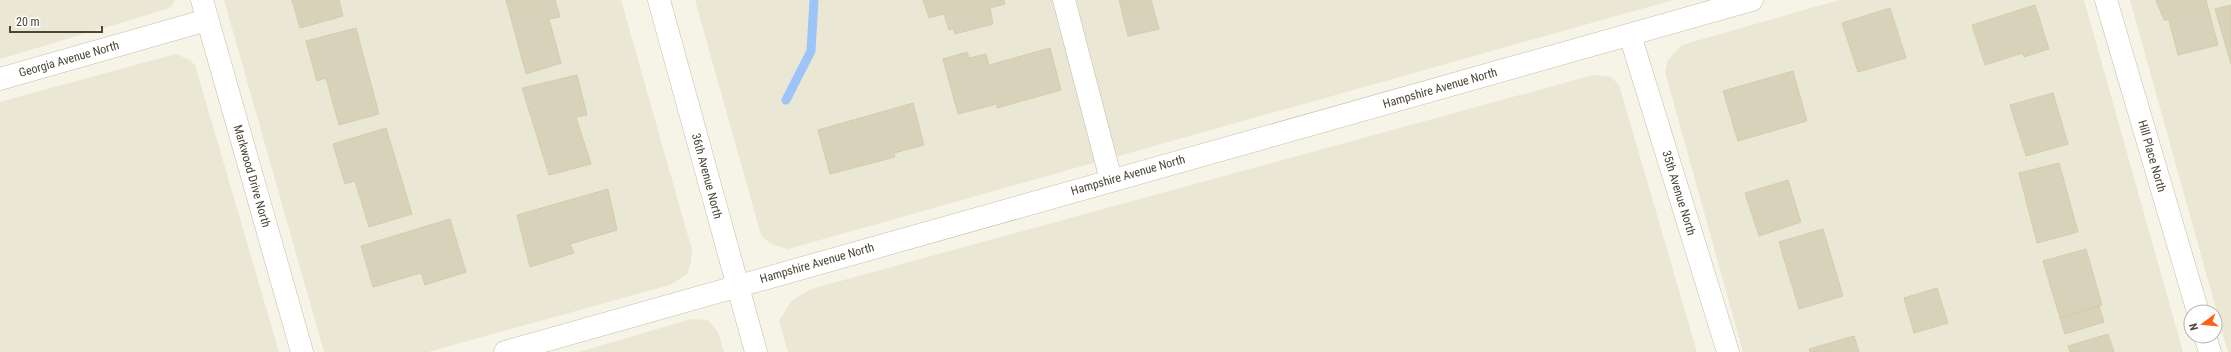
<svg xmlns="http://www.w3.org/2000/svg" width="2231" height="352" viewBox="0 0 2231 352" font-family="'Roboto Condensed',sans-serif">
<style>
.residential{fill:#eae7d5}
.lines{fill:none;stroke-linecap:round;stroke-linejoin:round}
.stream{stroke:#9dc4f9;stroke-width:9}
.building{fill:#d9d2bb;stroke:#d4ccad}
.minor-casing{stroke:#c2bea8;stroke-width:23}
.minor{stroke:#fff;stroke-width:22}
.labels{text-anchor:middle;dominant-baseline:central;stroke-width:4;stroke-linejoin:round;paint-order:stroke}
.street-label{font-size:12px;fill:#4a4535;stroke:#fff}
</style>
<rect width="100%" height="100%" fill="#f5f4e7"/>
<path class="residential" d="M0,0H175L170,8L0,59Z
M224,0H621L692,250L691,263L687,274L670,285L428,352H324Z
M695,0H1673L788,249L771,244L761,235Z
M1839,0H2084L2183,352H1743L1665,72L1668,60L1682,45Z
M2130,0H2231V352H2228Z
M176,54L190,60L195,65L279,352H0V102Z
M1593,75L1611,77L1619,85L1697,352H788L779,321L791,301L811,289Z
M691,319L708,320L718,332L724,352H579Z"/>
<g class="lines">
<path class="stream" d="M786,100L811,51L814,0"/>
</g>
<path class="building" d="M292,0H339L343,16L300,28Z
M506,0H555L560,17L549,19L561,63L526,74Z
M923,0H1004L1005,4L990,8L993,24L955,34L953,29L949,30L944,14L929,18Z
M1119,0H1151L1159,29L1128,36Z
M2156,0H2206L2218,45L2178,55L2169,20H2164Z
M2035,5L2049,49L2024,57L2023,53L1985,65L1972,25Z
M2231,5V64L2215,9Z
M1890,8L1906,58L1858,72L1842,23Z
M356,28L379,114L339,125L326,78L317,81L306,41Z
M1050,48L1061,90L997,108V104L958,114L943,59L967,52L969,58L986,54L989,65Z
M1793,71L1807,121L1738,141L1723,91Z
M577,75L587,115L576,117L591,164L549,175L522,88Z
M2053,93L2068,144L2026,156L2010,105Z
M913,103L924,145L894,153L895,157L830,174L818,130Z
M386,128L412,214L369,227L355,181L345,184L333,144Z
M2059,163L2078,232L2037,243L2019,173Z
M1788,180L1801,222L1759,236L1745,193Z
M608,189L617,230L570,244L574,253L530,267L517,215Z
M450,219L466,272L425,285L421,273L373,287L361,246Z
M1823,229L1843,296L1799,309L1779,242Z
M2086,249L2102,305L2060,318L2043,261Z
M1937,288L1948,323L1914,333L1904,298Z
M2099,306L2104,322L2065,334L2060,318Z
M2108,334L2114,352H2070L2068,346Z
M1854,336L1859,352H1810L1809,349Z"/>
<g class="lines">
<g class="minor-casing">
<path id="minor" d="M202,0L302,352
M659,0L756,352
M1064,0L1111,180
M2106,0L2198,312
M1630,35L1728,352
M0,79L207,20
M2205,336L2210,352
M505,352L1752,0"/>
</g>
<use href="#minor" class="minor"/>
</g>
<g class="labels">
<g class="street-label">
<text transform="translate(69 59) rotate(-16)">Georgia Avenue North</text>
<text transform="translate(1440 88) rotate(-16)">Hampshire Avenue North</text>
<text transform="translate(2152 156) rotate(74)">Hill Place North</text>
<text transform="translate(1128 175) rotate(-16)">Hampshire Avenue North</text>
<text transform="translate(252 176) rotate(74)">Markwood Drive North</text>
<text transform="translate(707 176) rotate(75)">36th Avenue North</text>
<text transform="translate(1679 193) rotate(73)">35th Avenue North</text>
<text transform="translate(817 263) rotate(-16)">Hampshire Avenue North</text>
</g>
</g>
<g transform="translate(2203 324) rotate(254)"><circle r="19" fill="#ffffff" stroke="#b7b5ae"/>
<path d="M0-3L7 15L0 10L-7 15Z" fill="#ff6015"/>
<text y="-6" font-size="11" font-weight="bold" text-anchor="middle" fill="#4a4535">N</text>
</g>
<path d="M10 26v6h92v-6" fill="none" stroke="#4a4535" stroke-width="2"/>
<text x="16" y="26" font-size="12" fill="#4a4535" stroke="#ffffff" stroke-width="3" paint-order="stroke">20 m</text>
</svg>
